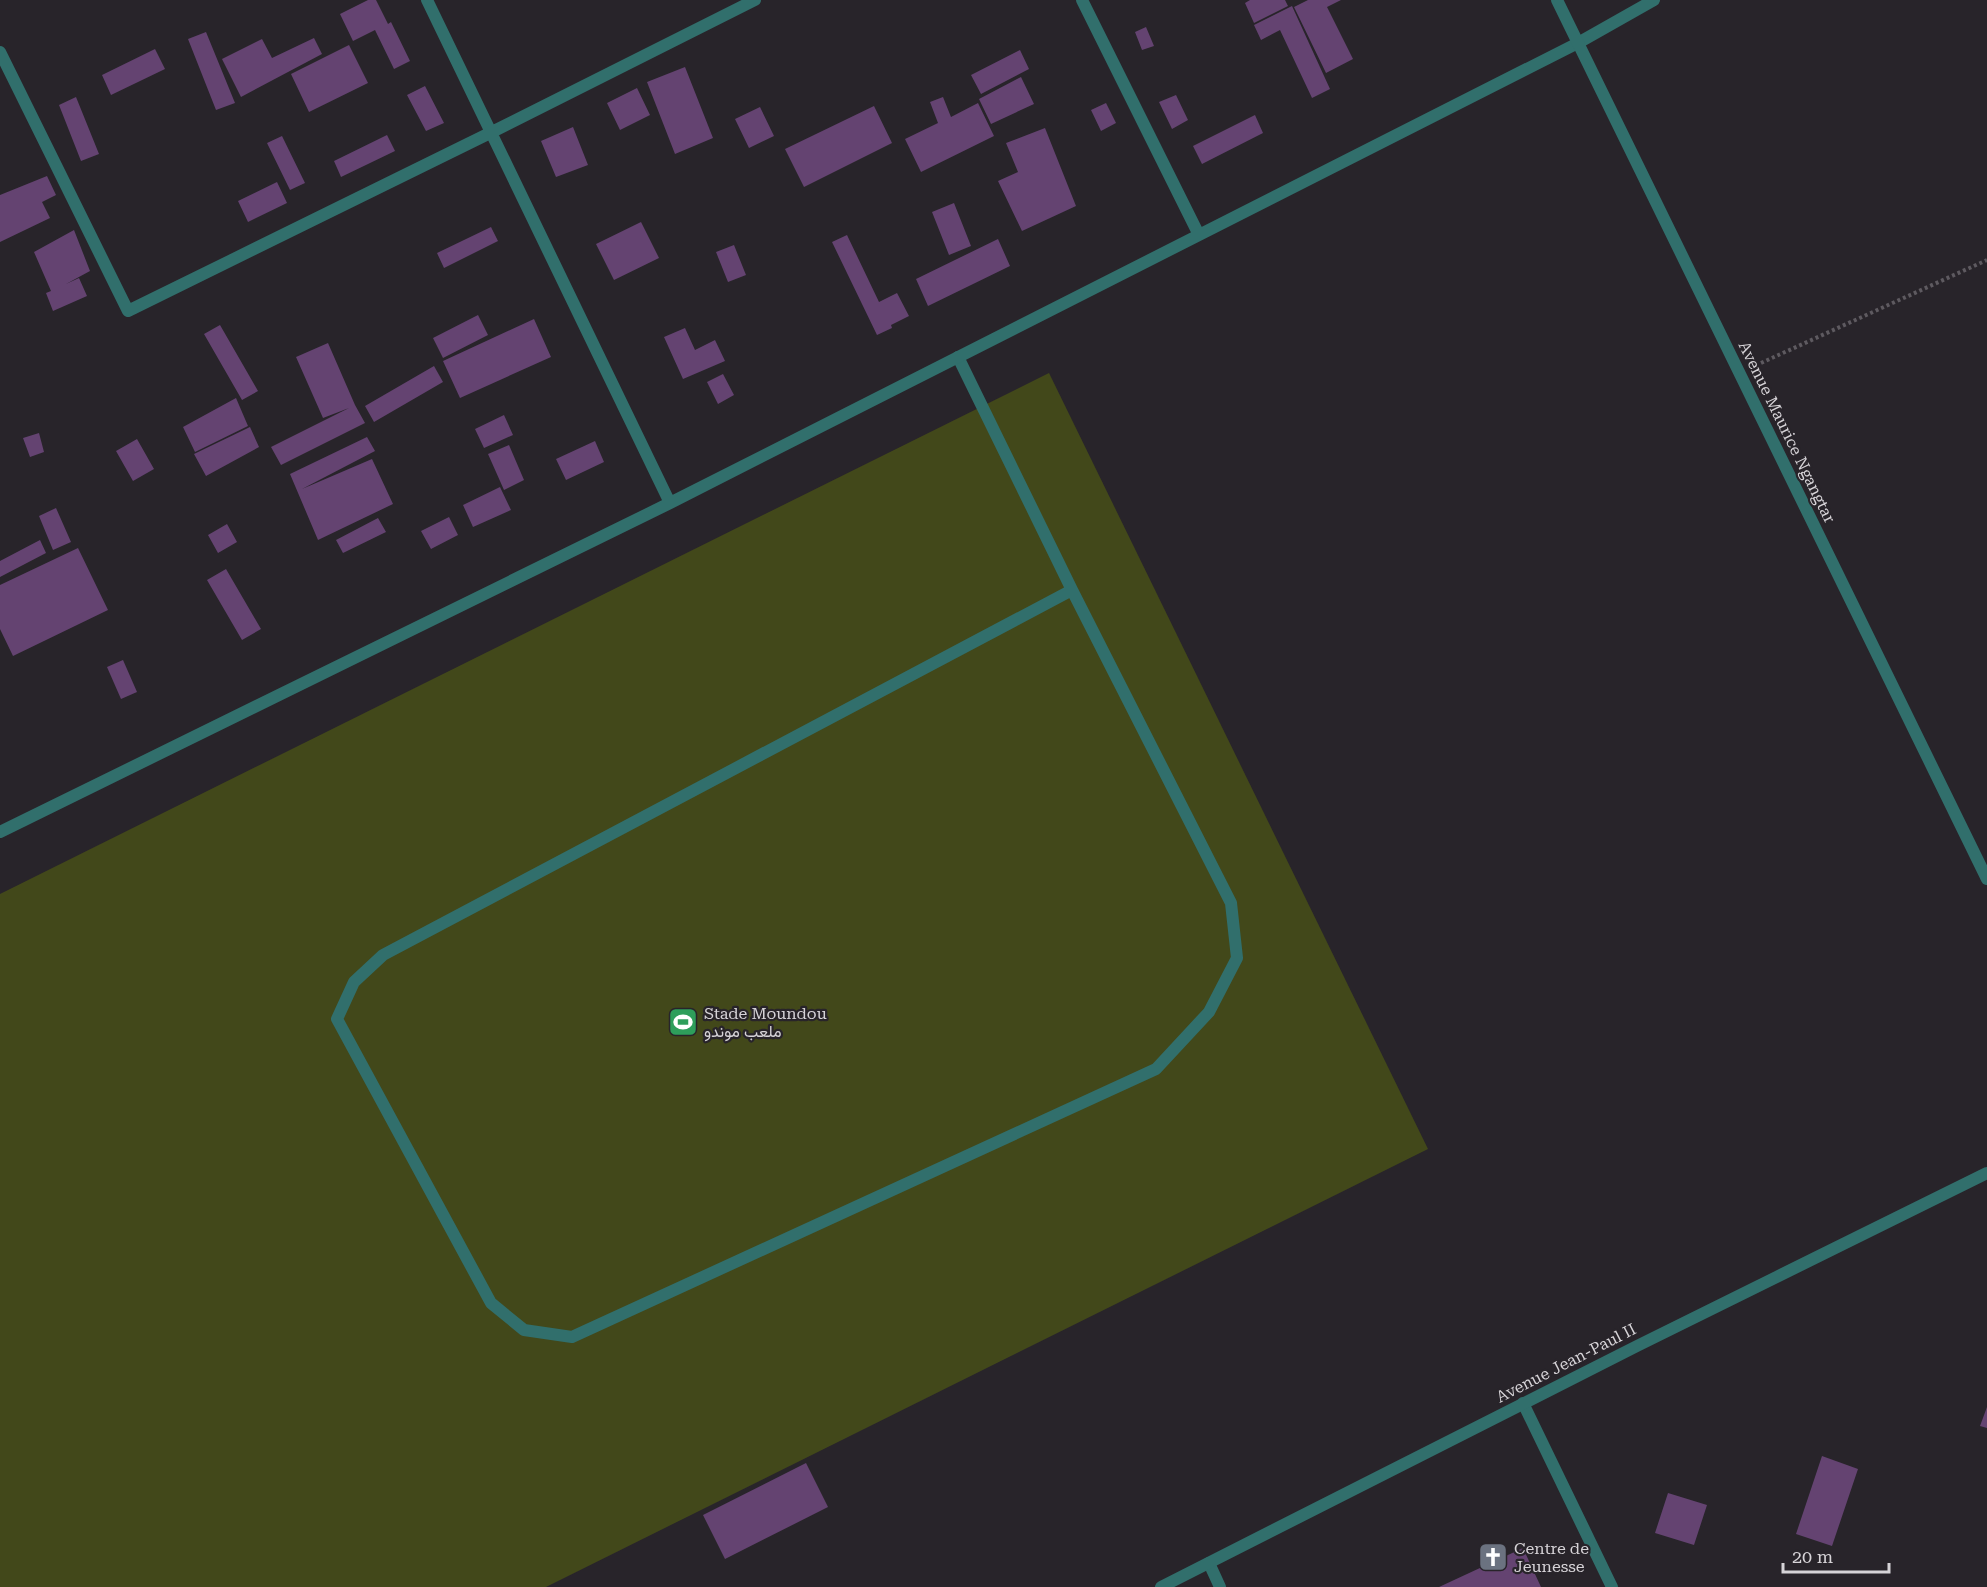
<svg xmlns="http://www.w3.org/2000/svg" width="1987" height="1587" viewBox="0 0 1987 1587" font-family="'Roboto Serif',Vazirmatn,serif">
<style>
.garden{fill:#42481a}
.building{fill:#644371}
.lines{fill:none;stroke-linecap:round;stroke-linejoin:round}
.path{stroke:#5e5a60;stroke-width:4;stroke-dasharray:3 3;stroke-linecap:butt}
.service{stroke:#316f6c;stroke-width:12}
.minor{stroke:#316f6c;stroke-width:12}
.tertiary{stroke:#316f6c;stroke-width:12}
.labels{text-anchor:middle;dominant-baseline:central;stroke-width:4.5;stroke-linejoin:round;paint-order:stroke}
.street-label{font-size:16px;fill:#d6d3d7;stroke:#28242a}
.poi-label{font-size:16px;fill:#d6d3d7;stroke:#28242a;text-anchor:start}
</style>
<rect width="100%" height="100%" fill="#28242a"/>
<path class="garden" d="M1049,373L1428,1149L546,1587H0V894Z"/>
<path class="building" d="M368,0H376L388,24L391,22L410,61L394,69L375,30L353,41L340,14Z
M1250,0H1285L1288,6L1254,23L1245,3Z
M1308,0H1341L1327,7L1353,59L1326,73L1294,7Z
M1292,6L1330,89L1312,98L1280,30L1261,40L1254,25Z
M1146,27L1154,46L1142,50L1135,32Z
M206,32L235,103L216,110L188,39Z
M314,38L322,54L241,97L222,59L262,39L272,58Z
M349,45L368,83L309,112L291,74Z
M155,49L165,69L111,95L102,75Z
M1020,50L1029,69L981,94L971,75Z
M685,67L713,138L675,154L647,82Z
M1021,77L1034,104L991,124L979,99Z
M425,86L444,123L426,131L407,95Z
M637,88L650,115L620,130L607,103Z
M1176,95L1188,120L1172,129L1159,102Z
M76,97L99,154L81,161L59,105Z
M943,97L951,117L978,103L994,136L921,172L905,139L938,123L930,102Z
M1106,103L1116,123L1101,131L1091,110Z
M874,106L892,143L804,187L785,149Z
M760,107L774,136L749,148L735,119Z
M1255,115L1263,133L1202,164L1193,146Z
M573,127L588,165L556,177L541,141Z
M1045,128L1076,206L1022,231L998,181L1018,172L1006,143Z
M387,135L395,151L341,177L334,161Z
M282,136L305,183L290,190L267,143Z
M47,176L56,195L42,202L50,218L0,242V195Z
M277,182L287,203L248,222L238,201Z
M954,203L971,246L949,255L932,212Z
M641,222L659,258L614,280L596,244Z
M491,227L498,241L444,268L437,253Z
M74,230L90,271L66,284L79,278L87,296L53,311L46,293L51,291L34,252Z
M847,235L879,302L897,293L909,316L891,325L892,328L877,335L832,242Z
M998,239L1010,266L928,306L916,279Z
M734,245L746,275L728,282L716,252Z
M478,315L488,335L443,358L433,338Z
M534,319L551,357L460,398L443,361Z
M220,325L258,391L242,400L204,334Z
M685,328L695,350L715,340L725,361L683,379L664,337Z
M328,343L355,405L365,423L281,465L271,447L349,408L323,418L296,357Z
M434,366L443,382L374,422L365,406Z
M723,374L734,395L718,404L707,382Z
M236,398L248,426L195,452L183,427Z
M504,415L513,435L484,448L475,429Z
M250,427L259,447L206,476L194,454Z
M39,433L44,452L30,457L23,438Z
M367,437L375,451L302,489L372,459L393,504L318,540L290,474Z
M137,439L154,469L133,481L116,451Z
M595,441L604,462L566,480L556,459Z
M509,445L524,480L504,490L488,454Z
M500,487L511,510L473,527L463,505Z
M56,508L71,542L53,550L39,516Z
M449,517L458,535L431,549L421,531Z
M378,518L386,532L343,553L336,540Z
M227,524L237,542L218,553L208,535Z
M40,540L46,553L0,577V561Z
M78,548L108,610L13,656L0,629V585Z
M226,569L261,629L242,640L207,580Z
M123,660L137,692L121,699L107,667Z
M1987,1407V1428L1980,1426Z
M1822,1456L1858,1469L1832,1546L1796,1534Z
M806,1463L828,1507L725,1559L703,1515Z
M1668,1493L1707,1505L1694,1545L1655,1533Z
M1523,1548L1541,1587H1439Z"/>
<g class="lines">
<path class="path" d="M1761,363L1987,260"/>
<path class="service" d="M958,357L1072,590L1231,903L1237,958L1209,1012L1156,1069L572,1337L524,1330L491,1303L337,1019L354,982L383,955L1072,590"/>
<path class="minor" d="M427,0L670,503
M1082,0L1199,235
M0,52L128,311L490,133L755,0
M0,832L670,503L1578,43L1654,0
M1523,1403L1612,1587
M1209,1563L1220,1587"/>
<path class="tertiary" d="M1557,0L1987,879
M1161,1587L1637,1346L1987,1173"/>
</g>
<defs>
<g id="stadium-square" transform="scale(1.5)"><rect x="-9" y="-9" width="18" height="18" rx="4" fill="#2e9e5b" stroke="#28242a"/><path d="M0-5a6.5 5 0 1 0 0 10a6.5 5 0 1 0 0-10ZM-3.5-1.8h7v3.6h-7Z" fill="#fff"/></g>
<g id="church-square" transform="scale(1.5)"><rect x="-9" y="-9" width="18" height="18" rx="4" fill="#6b7280" stroke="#28242a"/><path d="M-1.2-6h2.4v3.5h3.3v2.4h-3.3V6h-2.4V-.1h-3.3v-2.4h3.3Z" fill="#fff"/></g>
</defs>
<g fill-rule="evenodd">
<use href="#stadium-square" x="683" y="1022"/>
<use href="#church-square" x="1493" y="1557"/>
</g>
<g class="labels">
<g class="street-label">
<text transform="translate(1787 432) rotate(64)">Avenue Maurice Ngangtar</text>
<text transform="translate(1566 1363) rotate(-27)">Avenue Jean-Paul II</text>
</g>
<g class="poi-label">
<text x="704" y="1013">Stade Moundou<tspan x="704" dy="18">ملعب موندو</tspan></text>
<text x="1514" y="1548">Centre de<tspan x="1514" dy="18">Jeunesse</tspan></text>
</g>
</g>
<path d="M1783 1563v9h106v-9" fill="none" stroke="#d6d3d7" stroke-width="3"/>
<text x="1792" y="1563" font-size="18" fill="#d6d3d7" stroke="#28242a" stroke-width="4.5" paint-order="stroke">20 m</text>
</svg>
